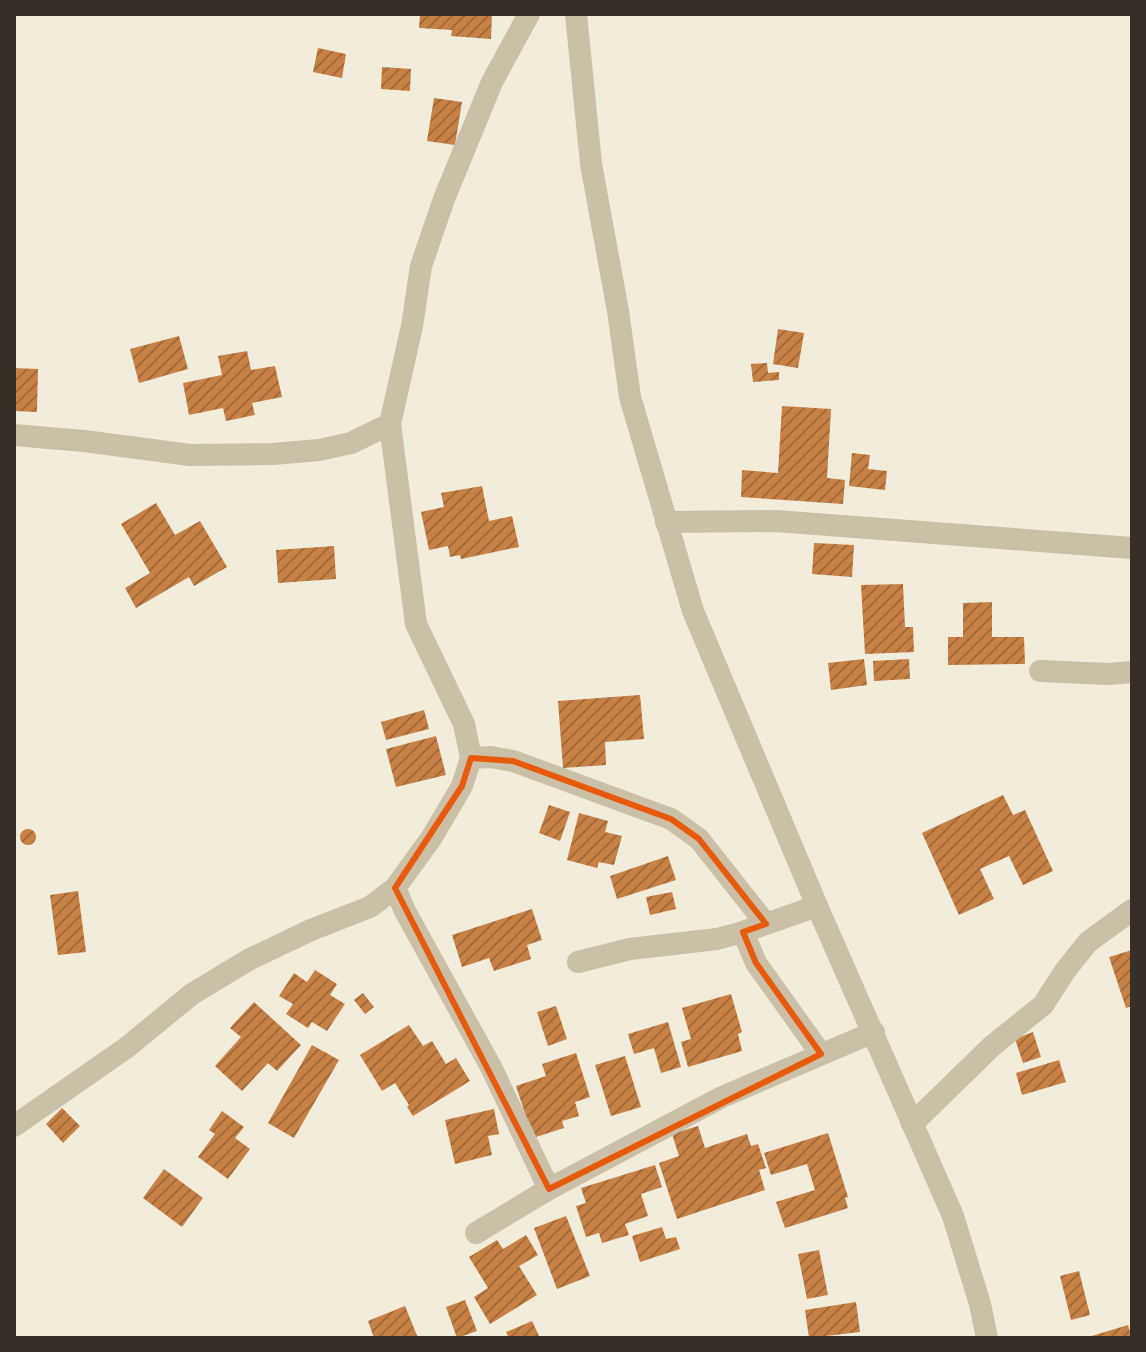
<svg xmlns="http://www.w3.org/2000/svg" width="1146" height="1352" viewBox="0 0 1146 1352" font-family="'Nunito Sans',sans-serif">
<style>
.building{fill:url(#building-hatch)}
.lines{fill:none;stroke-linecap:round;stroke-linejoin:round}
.minor{stroke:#cabfa7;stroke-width:22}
.tertiary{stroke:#cabfa7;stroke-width:22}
.marked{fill:none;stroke:#e8590c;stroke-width:6;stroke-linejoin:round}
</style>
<defs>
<pattern id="building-hatch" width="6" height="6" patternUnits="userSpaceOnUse" patternTransform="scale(2)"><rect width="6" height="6" fill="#c78144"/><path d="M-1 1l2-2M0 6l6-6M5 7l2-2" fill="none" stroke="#a26a39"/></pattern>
</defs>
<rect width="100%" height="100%" fill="#f2ecdb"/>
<path class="building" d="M420,14H492L491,39L451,36L452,30L419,28Z
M318,48L346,54L342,78L313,72Z
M382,67L411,69L410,91L381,89Z
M434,98L462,102L455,145L427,141Z
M778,329L804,333L798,368L773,364Z
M179,336L188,369L139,383L130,349Z
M247,351L251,370L275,366L282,397L252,403L255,415L226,421L223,408L189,415L183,383L222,375L218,356Z
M767,363L768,373L779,372V380L753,382L751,364Z
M14,368L38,369L37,412L14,411Z
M782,406L831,409L827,478L845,480L843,504L741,497L742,470L778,473Z
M852,453L870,455L868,469L887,471L885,490L849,486Z
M482,486L489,521L512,516L519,547L461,559L460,555L450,557L448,546L429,550L421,512L444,507L441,493Z
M156,503L175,535L200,521L227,567L194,586L189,577L136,608L125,588L150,573L121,524Z
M814,543L854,545L852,577L812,574Z
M334,546L336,579L278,583L276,550Z
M903,584L905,627H913L914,652L865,654L861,585Z
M992,602V637H1024L1025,664L948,665V637H963V603Z
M864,659L867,685L831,690L828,663Z
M909,659L910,679L874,681L873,661Z
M640,695L644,739L605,742L606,765L563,768L558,701Z
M424,710L429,729L386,740L381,722Z
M436,736L446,775L396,787L386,749Z
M1003,795L1013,815L1025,810L1053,871L1023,885L1009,856L980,869L994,899L959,915L922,833Z
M549,805L570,812L560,841L539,833Z
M579,813L608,821L605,832L622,836L614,865L599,862L597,868L567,860Z
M20 837a8 8 0 1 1 16 0a8 8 0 1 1-16 0Z
M668,856L676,880L617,899L610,876Z
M78,891L86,952L58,955L50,895Z
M672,892L676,909L650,915L646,897Z
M532,909L542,940L527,945L531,959L494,971L489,958L462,967L452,935Z
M1132,950V1006L1126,1008L1109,957Z
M315,970L337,984L330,995L345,1004L327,1031L312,1022L308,1028L286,1014L293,1004L279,996L294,973L307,982Z
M363,993L374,1007L365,1014L354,1000Z
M731,994L742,1032L738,1034L742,1051L688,1067L681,1042L691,1039L682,1008Z
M254,1002L301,1045L277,1071L268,1063L242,1091L215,1066L241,1037L230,1028Z
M556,1006L567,1039L548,1046L537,1012Z
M668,1022L681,1067L661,1073L654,1048L634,1054L628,1034Z
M409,1025L423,1046L432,1041L446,1064L456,1058L470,1081L413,1116L407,1107L409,1105L395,1083L382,1091L360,1055Z
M1033,1032L1041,1057L1023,1063L1015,1039Z
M312,1045L339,1060L294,1138L268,1123Z
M576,1053L590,1097L575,1102L579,1116L562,1121L564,1128L533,1138L516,1086L546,1076L542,1064Z
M625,1056L641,1107L611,1116L595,1065Z
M1059,1060L1066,1082L1022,1095L1016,1073Z
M62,1108L80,1126L63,1143L46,1124Z
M494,1109L499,1134L488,1136L492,1155L455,1164L445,1120Z
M222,1111L244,1127L235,1138L250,1149L228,1179L198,1157L215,1134L209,1130Z
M698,1126L705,1148L747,1134L751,1146L758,1144L766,1168L759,1170L765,1190L677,1219L659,1163L679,1156L672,1134Z
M828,1133L848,1197L845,1198L848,1208L785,1228L776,1202L815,1190L807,1164L771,1175L764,1153Z
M655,1165L662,1187L641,1194L648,1216L625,1224L629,1235L602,1243L599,1233L586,1237L576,1206L586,1203L581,1188Z
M164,1169L203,1198L182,1227L143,1198Z
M566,1216L590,1276L557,1289L534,1228Z
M662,1227L666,1239L676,1237L680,1249L640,1262L632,1236Z
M526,1235L538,1255L519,1266L537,1295L490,1324L474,1297L488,1288L469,1257L497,1240L503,1249Z
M819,1250L828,1295L807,1299L798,1254Z
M1079,1271L1090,1315L1071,1320L1060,1276Z
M465,1300L477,1331L457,1338L446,1307Z
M856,1302L860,1332L809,1338L805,1310Z
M405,1306L418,1338H374L368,1321Z
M532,1321L540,1338H509L506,1332Z
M1128,1325L1130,1332L1132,1331V1338H1085Z"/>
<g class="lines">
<path class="minor" d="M14,435L84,441L190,455L273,454L319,450L351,443L390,424
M666,522L776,521L1132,548
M1040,671L1108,674L1132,672
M471,758L491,757L513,761L671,819L699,839L766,924
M395,888L405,911L491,1067L549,1189
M743,932L756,963L821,1054
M578,962L630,949L717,939L743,932L817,906
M912,1124L992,1046L1043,1005L1065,971L1088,942L1132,910
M14,1126L126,1048L192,994L250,959L311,930L370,907L395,888L432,837L462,786L471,758L464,724L416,624L390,424L412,326L421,266L444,199L492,82L529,14
M476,1233L549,1189L722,1097L874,1032"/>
<path class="tertiary" d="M576,14L591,164L618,311L630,397L693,611L817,906L953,1216L980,1304L987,1338"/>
</g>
<path class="marked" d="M471,758L513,761L671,819L699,839L766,924L743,932L756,963L821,1054L549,1189L395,888L462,786Z"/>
<rect width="1146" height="1352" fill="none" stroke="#362f27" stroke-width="32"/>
</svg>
